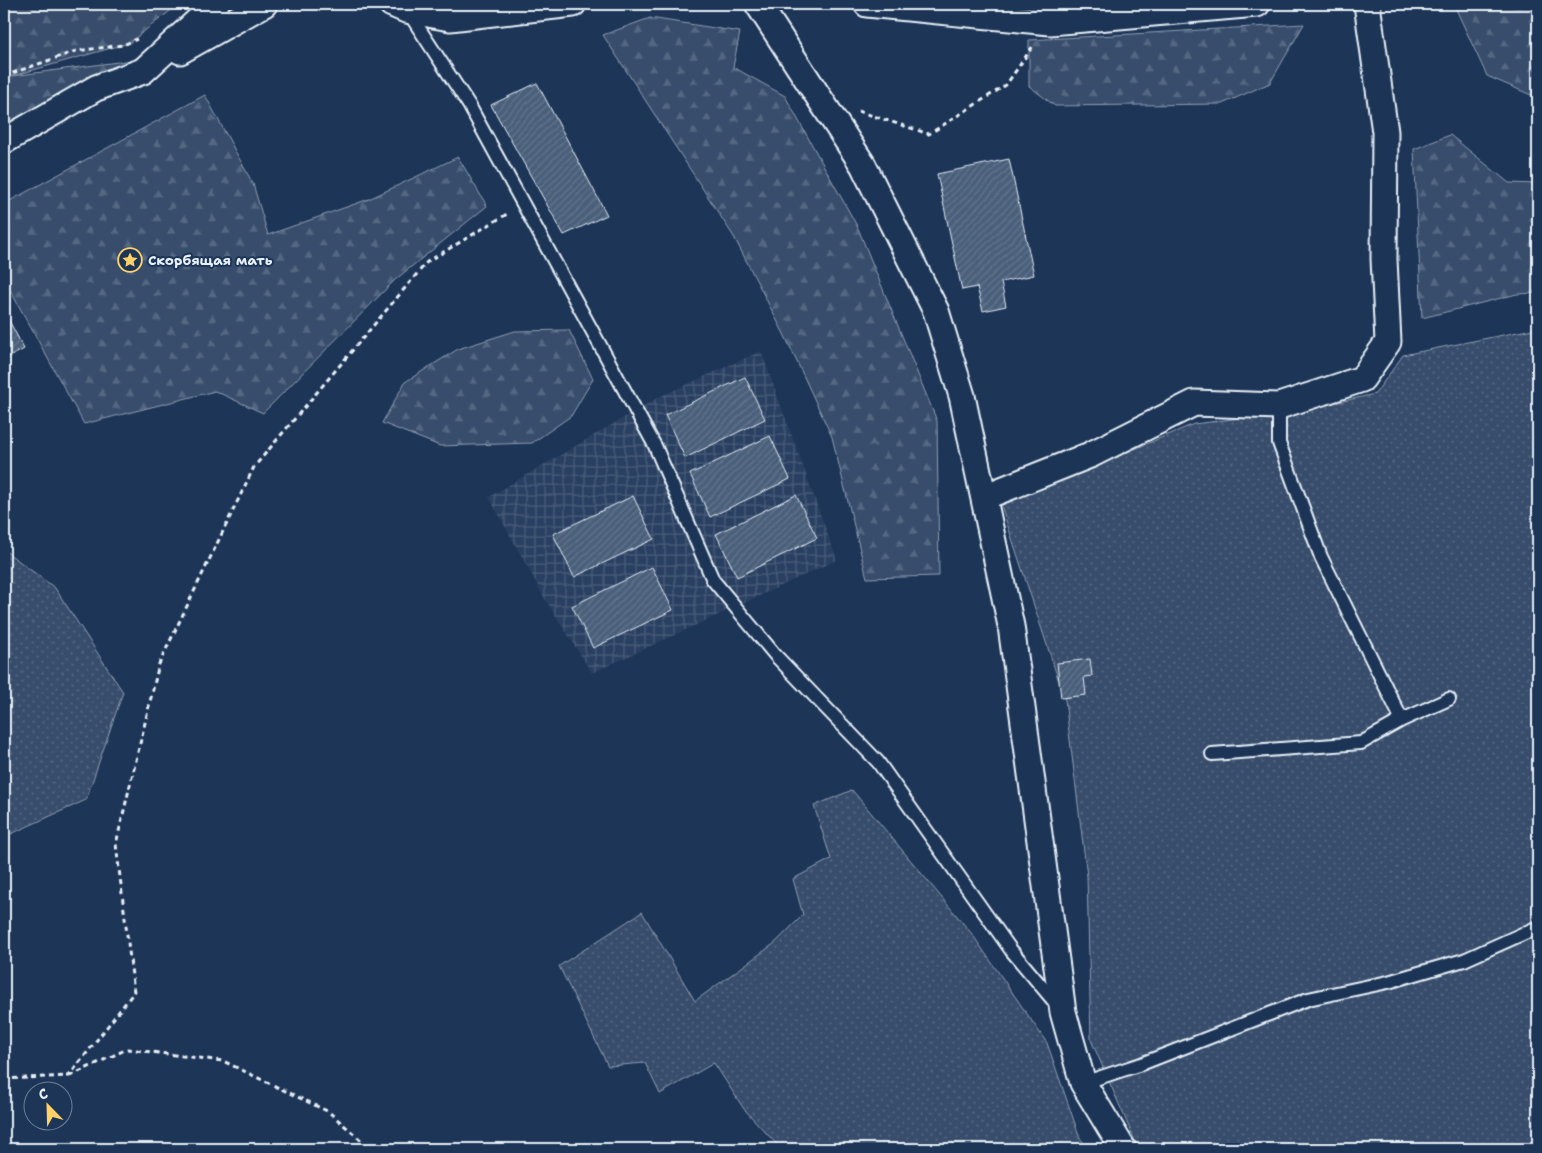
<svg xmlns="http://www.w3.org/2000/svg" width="1542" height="1153" viewBox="0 0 1542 1153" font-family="'Shantell Sans',sans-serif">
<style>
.industrial{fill:url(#industrial-grid)}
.forest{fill:url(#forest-firs);stroke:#909fb2}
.garden{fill:url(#garden-dots);stroke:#909fb2}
.building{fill:url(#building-hatch);stroke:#e8f1f8}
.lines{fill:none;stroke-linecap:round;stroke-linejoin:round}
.lane-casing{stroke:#e8f1f8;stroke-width:16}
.street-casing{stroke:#e8f1f8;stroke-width:29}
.path{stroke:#e8f1f8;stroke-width:3;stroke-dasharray:5 4;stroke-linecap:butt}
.lane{stroke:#1d3557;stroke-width:12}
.street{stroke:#1d3557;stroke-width:25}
.labels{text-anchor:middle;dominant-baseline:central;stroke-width:4;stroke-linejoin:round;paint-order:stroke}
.poi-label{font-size:14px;font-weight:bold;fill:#e8f1f8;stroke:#1d3557;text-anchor:start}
</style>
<defs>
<pattern id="industrial-grid" width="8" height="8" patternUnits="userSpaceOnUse" patternTransform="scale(1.25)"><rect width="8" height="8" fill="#2a4162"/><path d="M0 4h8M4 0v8" fill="none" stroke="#495d79"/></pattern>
<pattern id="forest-firs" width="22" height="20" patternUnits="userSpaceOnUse" patternTransform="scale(1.25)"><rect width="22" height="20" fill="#374d6c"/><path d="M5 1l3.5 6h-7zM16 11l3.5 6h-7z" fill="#546782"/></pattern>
<pattern id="garden-dots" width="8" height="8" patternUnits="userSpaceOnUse" patternTransform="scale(1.25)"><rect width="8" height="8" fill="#374d6c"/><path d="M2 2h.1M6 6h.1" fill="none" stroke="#546782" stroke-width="1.8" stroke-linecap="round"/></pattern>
<pattern id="building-hatch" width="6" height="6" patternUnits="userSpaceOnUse" patternTransform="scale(1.25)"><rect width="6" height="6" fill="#495e7a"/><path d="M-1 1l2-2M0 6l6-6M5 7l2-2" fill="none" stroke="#63768e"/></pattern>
</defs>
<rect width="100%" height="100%" fill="#1d3557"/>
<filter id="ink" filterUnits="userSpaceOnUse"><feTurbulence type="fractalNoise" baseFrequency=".02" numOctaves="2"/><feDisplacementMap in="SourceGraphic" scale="10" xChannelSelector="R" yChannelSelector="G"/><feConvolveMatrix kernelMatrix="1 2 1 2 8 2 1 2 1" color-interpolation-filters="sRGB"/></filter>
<g filter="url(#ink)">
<path class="industrial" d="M761,351L837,560L592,673L545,599L489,497L659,397Z"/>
<path class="forest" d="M4,4H179L129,43L12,76L133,60L4,130Z
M1454,5L1538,8V98L1487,76Z
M650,18L740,32L733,67L785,96L857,226L937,421L939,576L867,578L832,437L784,334L734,237L603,35Z
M1304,24L1270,83L1222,104L1055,106L1029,86V40Z
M205,95L253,184L268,235L369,199L458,157L487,206L396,279L263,413L215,391L84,424L4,279V204Z
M1450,135L1509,183L1538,184V293L1517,294L1422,318L1414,149Z
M569,330L593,379L571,416L532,443L440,446L382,423L405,382L458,349L515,331Z"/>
<path class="garden" d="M1538,328V1149H1144L1136,1143L1091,1040L1087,876L1065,700L1001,505L1194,424L1303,410L1375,394L1403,355Z
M4,550L55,588L123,692L86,800L4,837Z
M852,790L972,934L1047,1043L1080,1138L1089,1149H781L744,1109L714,1063L660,1094L645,1063L608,1066L559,966L642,912L695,1001L775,943L803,915L793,879L831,859L814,806Z"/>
<path class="building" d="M537,83L607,215L564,235L491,105Z
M1009,159L1034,275L1001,282L1006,306L983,311L977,287L962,290L937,174Z
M4,311L24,349L4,360Z
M745,377L765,419L685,458L665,415Z
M770,436L790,479L710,517L690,474Z
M796,495L817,538L737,577L716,534Z
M633,496L654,539L574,577L553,534Z
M652,567L673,610L593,648L572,606Z
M1090,659L1092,676L1084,677L1086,695L1061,698L1057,663Z"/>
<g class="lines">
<g class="lane-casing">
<path id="lane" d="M407,10L469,105L655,446L713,580L776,656L878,762L1011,950L1058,1006
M1279,406V443L1321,557L1402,720L1449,699
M1212,754L1361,743L1402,720
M1083,1083L1141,1064L1308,999L1388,982L1464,960L1538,927"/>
</g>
<g class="street-casing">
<path id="street" d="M392,4L406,10L450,18L573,4
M758,4L863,165L936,311L962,396L1011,626L1063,1012L1083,1083L1123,1149
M867,4L1050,22L1257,4
M180,51L264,4
M4,141L96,88L143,71L216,4
M984,497L1090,455L1194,403L1279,406L1362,379L1388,342L1384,259L1385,132L1367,4"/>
</g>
<path class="path" d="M4,76L76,51L123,45L137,39
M858,111L929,134L1006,85L1033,46
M70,1076L127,1049L223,1061L329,1112L371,1149
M4,1079L69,1076L134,992L116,844L159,664L254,467L427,262L507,214"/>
<use href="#lane" class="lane"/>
<use href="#street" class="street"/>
</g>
</g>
<defs>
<g id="sight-ring" transform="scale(1.25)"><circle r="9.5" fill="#1d3557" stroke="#ffd166" stroke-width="1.5"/><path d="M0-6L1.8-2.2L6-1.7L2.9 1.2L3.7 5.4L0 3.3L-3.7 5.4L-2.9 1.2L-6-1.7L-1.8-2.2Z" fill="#ffd166"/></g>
</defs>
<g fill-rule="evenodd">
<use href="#sight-ring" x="130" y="260"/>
</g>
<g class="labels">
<g class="poi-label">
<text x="148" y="260">Скорбящая мать</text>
</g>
</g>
<rect width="1542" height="1153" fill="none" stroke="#1d3557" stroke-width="20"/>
<rect x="10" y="10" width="1522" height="1133" fill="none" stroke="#e8f1f8" stroke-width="2" filter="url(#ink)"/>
<g transform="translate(48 1106) rotate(337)"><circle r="24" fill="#1d3557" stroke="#6e8097"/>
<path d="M0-4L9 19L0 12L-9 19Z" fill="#ffd166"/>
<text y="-8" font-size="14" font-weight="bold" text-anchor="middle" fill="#e8f1f8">С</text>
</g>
</svg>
